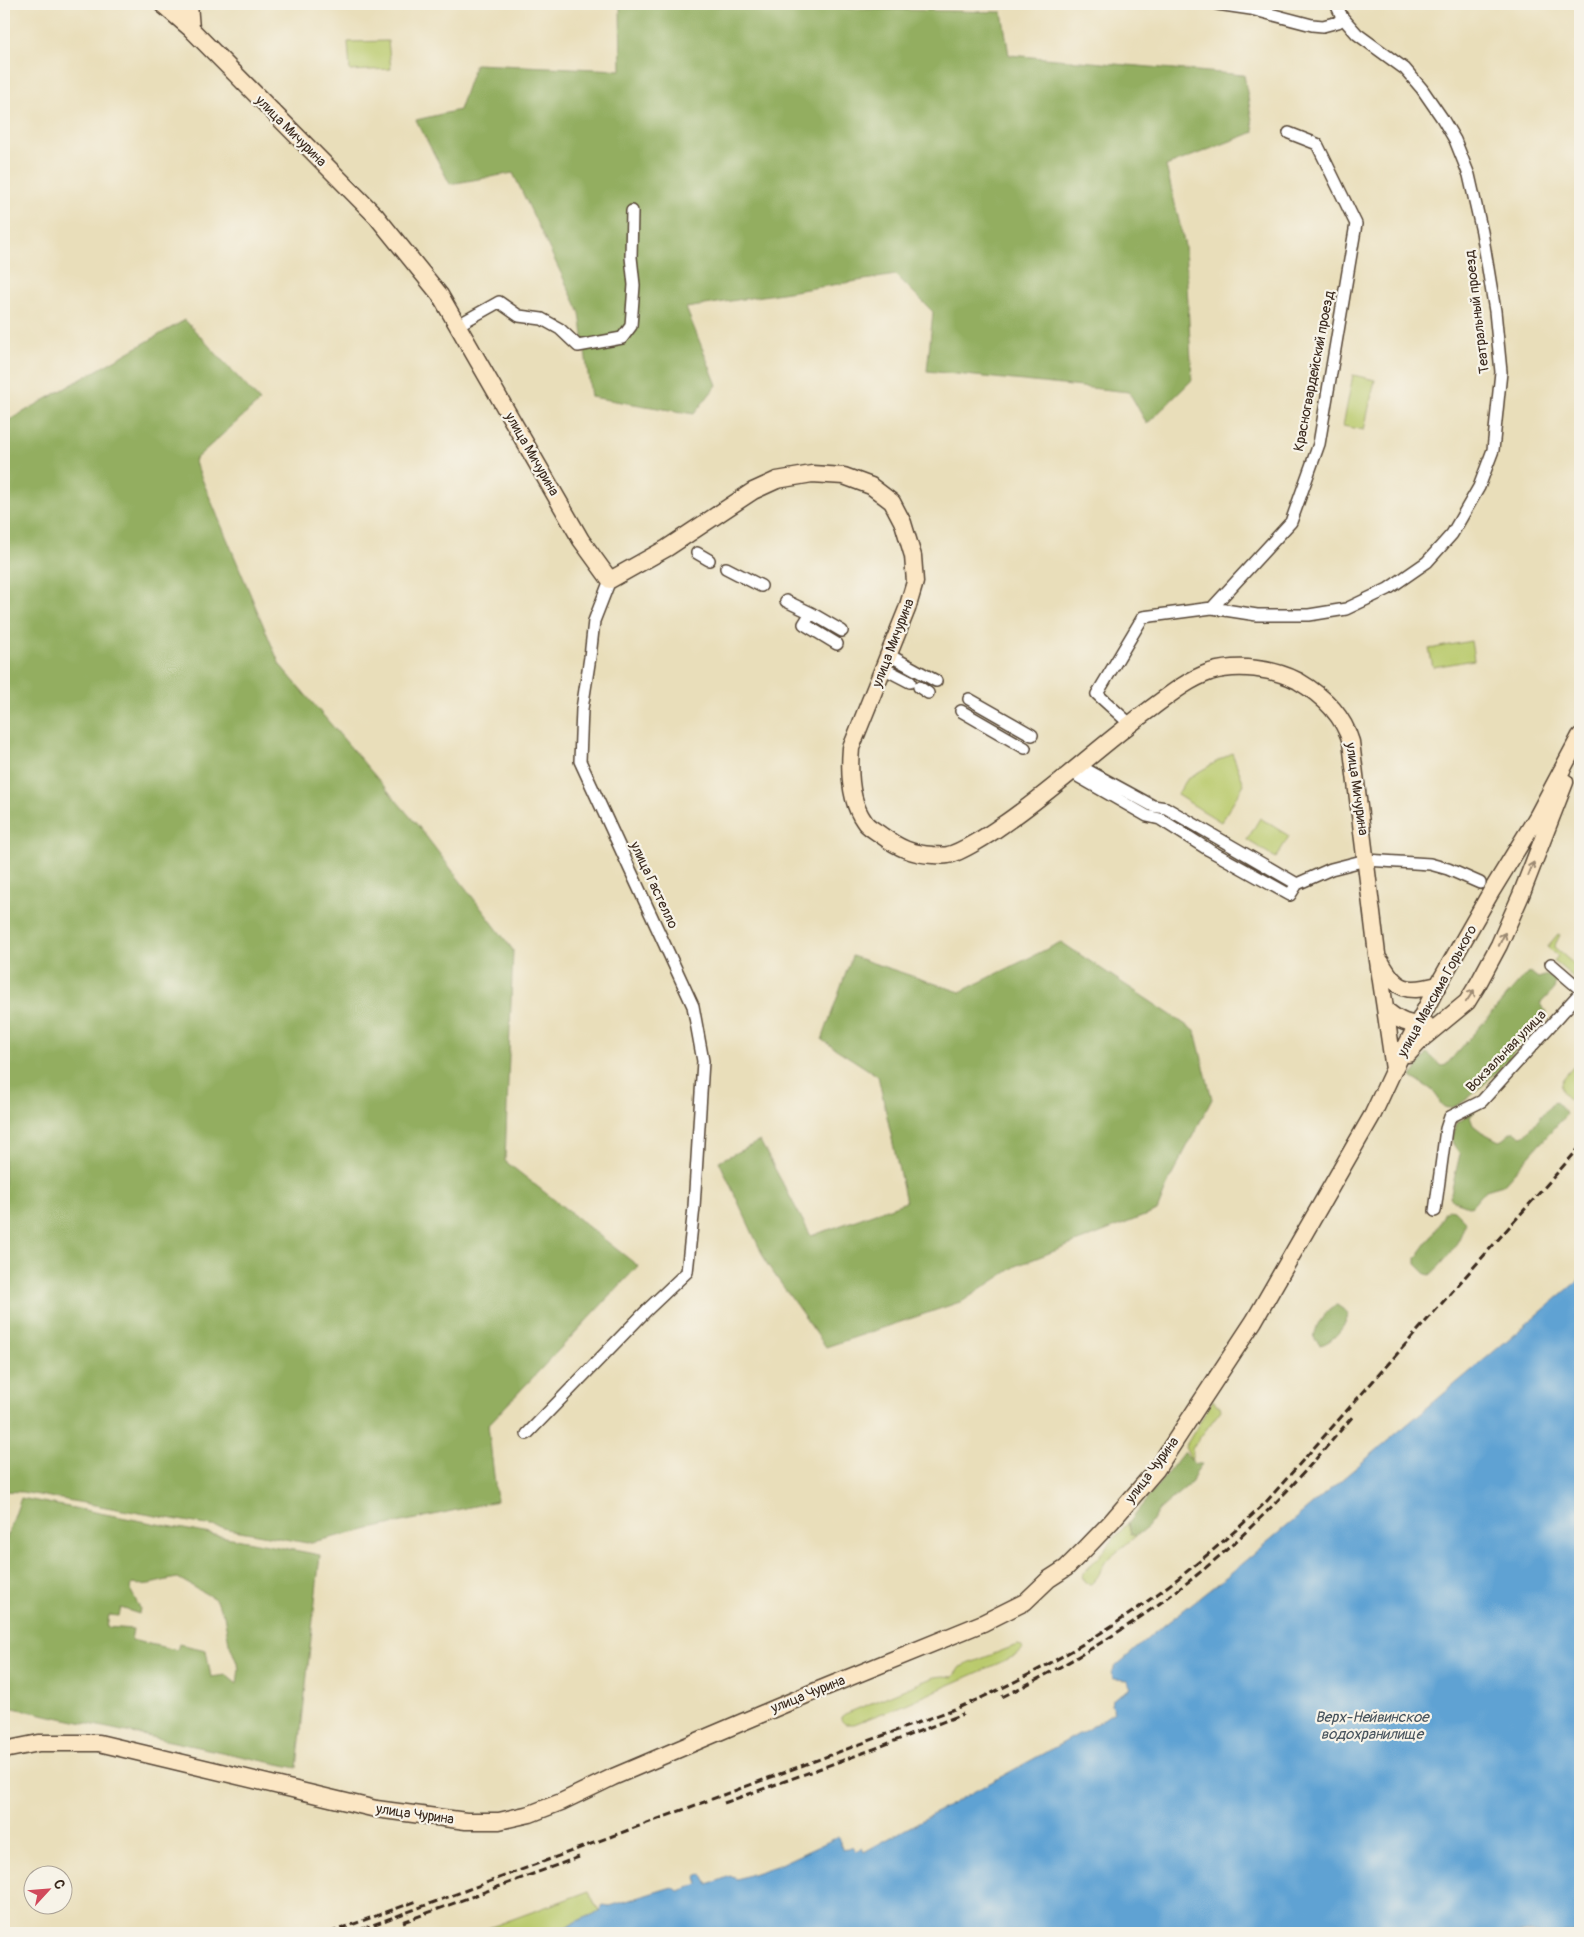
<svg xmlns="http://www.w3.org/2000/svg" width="1584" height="1937" viewBox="0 0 1584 1937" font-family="Pangolin,sans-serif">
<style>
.green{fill:#baca6d;stroke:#7a7a46}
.forest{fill:#93ae60;stroke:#676c3f;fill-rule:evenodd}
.water{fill:#5fa2d3;stroke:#4d6678}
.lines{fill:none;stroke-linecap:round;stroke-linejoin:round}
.street-casing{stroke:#554535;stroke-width:14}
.secondary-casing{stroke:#554535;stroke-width:19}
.street{stroke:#fff;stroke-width:11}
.secondary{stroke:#fbe6c4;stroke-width:16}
.rail{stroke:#3b2a1e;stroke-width:3;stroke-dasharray:8 4;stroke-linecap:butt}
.oneway{stroke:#9b8871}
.labels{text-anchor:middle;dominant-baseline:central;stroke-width:4.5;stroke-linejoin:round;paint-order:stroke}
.street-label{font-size:14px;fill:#3b2a1e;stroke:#f7f3e8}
.water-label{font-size:15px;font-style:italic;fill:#48545d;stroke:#f7f3e8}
</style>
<rect width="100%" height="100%" fill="#f7f3e8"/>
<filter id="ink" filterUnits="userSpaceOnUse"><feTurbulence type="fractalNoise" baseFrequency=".02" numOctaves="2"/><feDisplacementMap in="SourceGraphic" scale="10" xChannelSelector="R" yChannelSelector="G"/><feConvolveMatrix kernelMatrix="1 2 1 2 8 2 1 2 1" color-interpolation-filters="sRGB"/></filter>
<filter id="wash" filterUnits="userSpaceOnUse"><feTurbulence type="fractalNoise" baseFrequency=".0096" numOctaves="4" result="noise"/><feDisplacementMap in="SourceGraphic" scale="20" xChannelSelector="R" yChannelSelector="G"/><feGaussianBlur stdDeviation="1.12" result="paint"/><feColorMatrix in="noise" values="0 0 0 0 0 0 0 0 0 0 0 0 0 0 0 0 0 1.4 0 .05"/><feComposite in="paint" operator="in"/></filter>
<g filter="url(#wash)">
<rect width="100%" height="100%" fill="#e9deba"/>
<path class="green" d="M388,41L391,69L350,71L348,42Z
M1353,375L1375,380L1364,430L1343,426Z
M1471,641L1474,660L1433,667L1429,649Z
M1232,753L1244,784L1221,822L1177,795L1188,778Z
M1260,818L1289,836L1276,858L1247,840Z
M1558,934L1560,935L1554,947L1575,965L1580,961V979L1578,981L1554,961L1558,956L1547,947Z
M1580,1063V1109C1567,1096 1551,1090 1568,1073C1572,1068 1575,1064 1580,1063Z
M1213,1400L1216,1404L1220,1406L1221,1410L1192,1448L1193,1457L1191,1460L1185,1447Z
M1128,1523L1131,1534L1136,1536L1107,1560C1099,1570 1102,1574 1091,1584L1086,1583L1081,1577L1083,1574Z
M1017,1645L1021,1646L1023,1649L1015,1656L906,1704L854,1724H845L841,1720V1717L845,1714L934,1677L944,1676L953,1677L960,1667Z
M589,1891L599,1912L575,1922L559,1933H475Z"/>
<path class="forest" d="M620,4L1002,12L1009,55L1244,75L1254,132L1166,166L1185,246L1192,380L1147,424L1129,392L927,371L933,312L896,275L686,308L717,385L694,414L591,397L580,313L513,173L450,184L416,120L459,110L475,64L621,70Z
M185,320L260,401L194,460L280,665L419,827L513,950L505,1161L638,1266L488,1425L497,1501L307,1543L22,1492L4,1491V423Z
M1061,942L1195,1031L1212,1099L1169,1181L1157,1211L1016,1266L963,1301L826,1347L767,1264L719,1161L760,1141L811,1236L906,1202L878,1076L822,1040L852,956L960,992Z
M1530,972L1538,978L1548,975L1556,980L1554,989L1541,1003L1546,1013L1545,1017C1529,1034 1470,1109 1448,1108C1439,1107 1440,1099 1436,1094C1430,1087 1418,1082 1411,1077L1427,1053L1442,1066L1446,1065L1527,973Z
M1556,1102L1565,1112L1566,1115L1503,1185L1486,1190L1471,1207L1452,1200L1450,1197L1460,1154L1453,1144L1452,1139L1457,1123L1475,1111L1470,1117L1473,1125L1482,1132L1499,1141C1505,1140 1510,1130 1515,1132C1518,1133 1519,1135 1522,1136L1525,1135L1553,1103Z
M1449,1209L1454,1210L1465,1221C1462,1241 1445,1262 1430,1275L1426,1274L1416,1264V1258L1436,1230L1445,1212Z
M1337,1305L1347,1312L1348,1316C1345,1327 1332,1343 1320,1345L1314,1338C1315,1326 1326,1309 1337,1305Z
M1184,1452L1195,1464H1202L1196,1472L1192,1482L1159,1510L1148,1527L1136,1536L1131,1534L1128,1523Z
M21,1498L320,1555L297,1768L4,1706V1546ZM178,1578L215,1599L224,1615L229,1643L239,1668L237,1684L226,1675L211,1677L206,1650L179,1644L177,1650L131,1640L133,1629L107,1627L109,1615L119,1616L121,1608L139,1614L140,1608L131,1591L132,1584C149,1587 161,1580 178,1578Z"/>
<path class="water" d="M1580,1279V1933H559L575,1922L599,1912L603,1905L610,1906L672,1887L679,1891L698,1884L696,1877L702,1874L708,1885L730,1876L737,1879L776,1866L838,1837L843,1850L852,1846L855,1851L862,1848L864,1852L1088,1729L1114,1712L1111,1705L1112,1700L1131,1688L1127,1680L1114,1679L1111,1673L1116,1666L1153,1634L1227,1576Z"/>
</g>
<g filter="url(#ink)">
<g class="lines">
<g class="street-casing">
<path id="street" d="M1217,4L1251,9L1312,25L1323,26L1338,22L1342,17
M458,325L499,302L519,316L542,319L560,329L578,346L622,338L631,326L634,285L631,257L632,211
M697,553L709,560
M726,568L761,586
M786,601L811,613
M1212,608L1291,522L1319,444L1356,224L1317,144L1289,133
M837,644L804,624L811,613L842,631
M889,655L936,681
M883,668L910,682
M919,687L928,693
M969,699L1032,735
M961,711L1025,748
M1130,724L1097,694L1143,617L1212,608L1257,615H1309L1346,609L1388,589L1427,562L1452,534L1479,487L1493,450L1501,372L1495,311L1482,232L1469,175L1455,140L1442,118L1422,89L1405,69L1357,34L1342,17L1336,4
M1079,777L1147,816L1160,819L1209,850L1290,895L1297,884L1166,808L1153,806L1087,770
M1297,884L1331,869L1366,860L1430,864L1448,869L1480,883
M1551,964L1580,989
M1435,1211L1446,1129L1450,1117L1482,1101L1580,993
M527,1434L647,1310L687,1272L694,1207L703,1061L693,1006L580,761L582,709L590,657L594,621L610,580"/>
</g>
<g class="secondary-casing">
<path id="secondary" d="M162,4L191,29L376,216L440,295L581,540L610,580L667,548L753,491L777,480L812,474L844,476L871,486L892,502L903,523L913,556L915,582L907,609L851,748C849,772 850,801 864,821C867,827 876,831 881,835C899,848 912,854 933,855C938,855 943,856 948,855C960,853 990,834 1001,826C1053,791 1098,747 1149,710C1168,696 1187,680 1210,672C1237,664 1273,668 1298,681C1322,695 1343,715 1351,742L1377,954L1394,1069
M189,4L191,29
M1381,962C1397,991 1407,993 1438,985
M1386,1010C1399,1021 1409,1026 1426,1024
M1408,1054L1422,1039L1467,1002L1478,984L1499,945L1521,895L1565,782
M4,1750L39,1743H99L376,1809L466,1821H499L530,1814L561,1802L613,1777L811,1693L983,1623L1025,1602L1049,1579L1066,1568L1086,1548L1111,1522L1156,1470L1254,1321L1373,1114L1394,1069L1438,985L1491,892L1537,817L1580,736"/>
</g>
<use href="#street" class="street"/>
<use href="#secondary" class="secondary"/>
<path class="rail" d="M1002,1697C1093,1653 1182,1595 1254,1524C1290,1490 1322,1452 1354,1415
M724,1803L874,1749L963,1714
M403,1922L579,1857
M329,1933L417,1901
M351,1933L960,1707C1074,1659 1177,1588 1266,1502L1580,1147"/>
</g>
<defs><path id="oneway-shaft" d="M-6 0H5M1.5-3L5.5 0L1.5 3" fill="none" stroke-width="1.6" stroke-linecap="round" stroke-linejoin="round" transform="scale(1.25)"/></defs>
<g class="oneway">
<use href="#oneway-shaft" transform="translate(1531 869) rotate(-68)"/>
<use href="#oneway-shaft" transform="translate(1502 939) rotate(-65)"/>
<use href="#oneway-shaft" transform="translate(1470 996) rotate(-56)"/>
</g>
</g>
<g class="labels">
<g class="street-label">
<text transform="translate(291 131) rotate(45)">улица Мичурина</text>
<text transform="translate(1477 312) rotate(-97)">Театральный проезд</text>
<text transform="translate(1314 371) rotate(-79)">Красногвардейский проезд</text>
<text transform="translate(532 454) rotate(60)">улица Мичурина</text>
<text transform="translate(893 643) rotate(-69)">улица Мичурина</text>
<text transform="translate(1357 789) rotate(82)">улица Мичурина</text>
<text transform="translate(654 885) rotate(65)">улица Гастелло</text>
<text transform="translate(1437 991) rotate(-61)">улица Максима Горького</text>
<text transform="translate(1506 1051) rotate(-46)">Вокзальная улица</text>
<text transform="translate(1152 1470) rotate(-53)">улица Чурина</text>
<text transform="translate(808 1694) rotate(-22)">улица Чурина</text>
<text transform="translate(415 1814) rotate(8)">улица Чурина</text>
</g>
<g class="water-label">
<text x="1372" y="1717">Верх-Нейвинское<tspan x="1372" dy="17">водохранилище</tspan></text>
</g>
</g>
<rect width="1584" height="1937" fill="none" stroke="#f7f3e8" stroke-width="20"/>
<g transform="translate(48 1890) rotate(64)"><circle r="24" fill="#f7f3e8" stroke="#aca397"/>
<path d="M0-4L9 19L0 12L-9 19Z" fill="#d1495b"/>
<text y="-8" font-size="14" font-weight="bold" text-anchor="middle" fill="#3b2a1e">С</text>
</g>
</svg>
